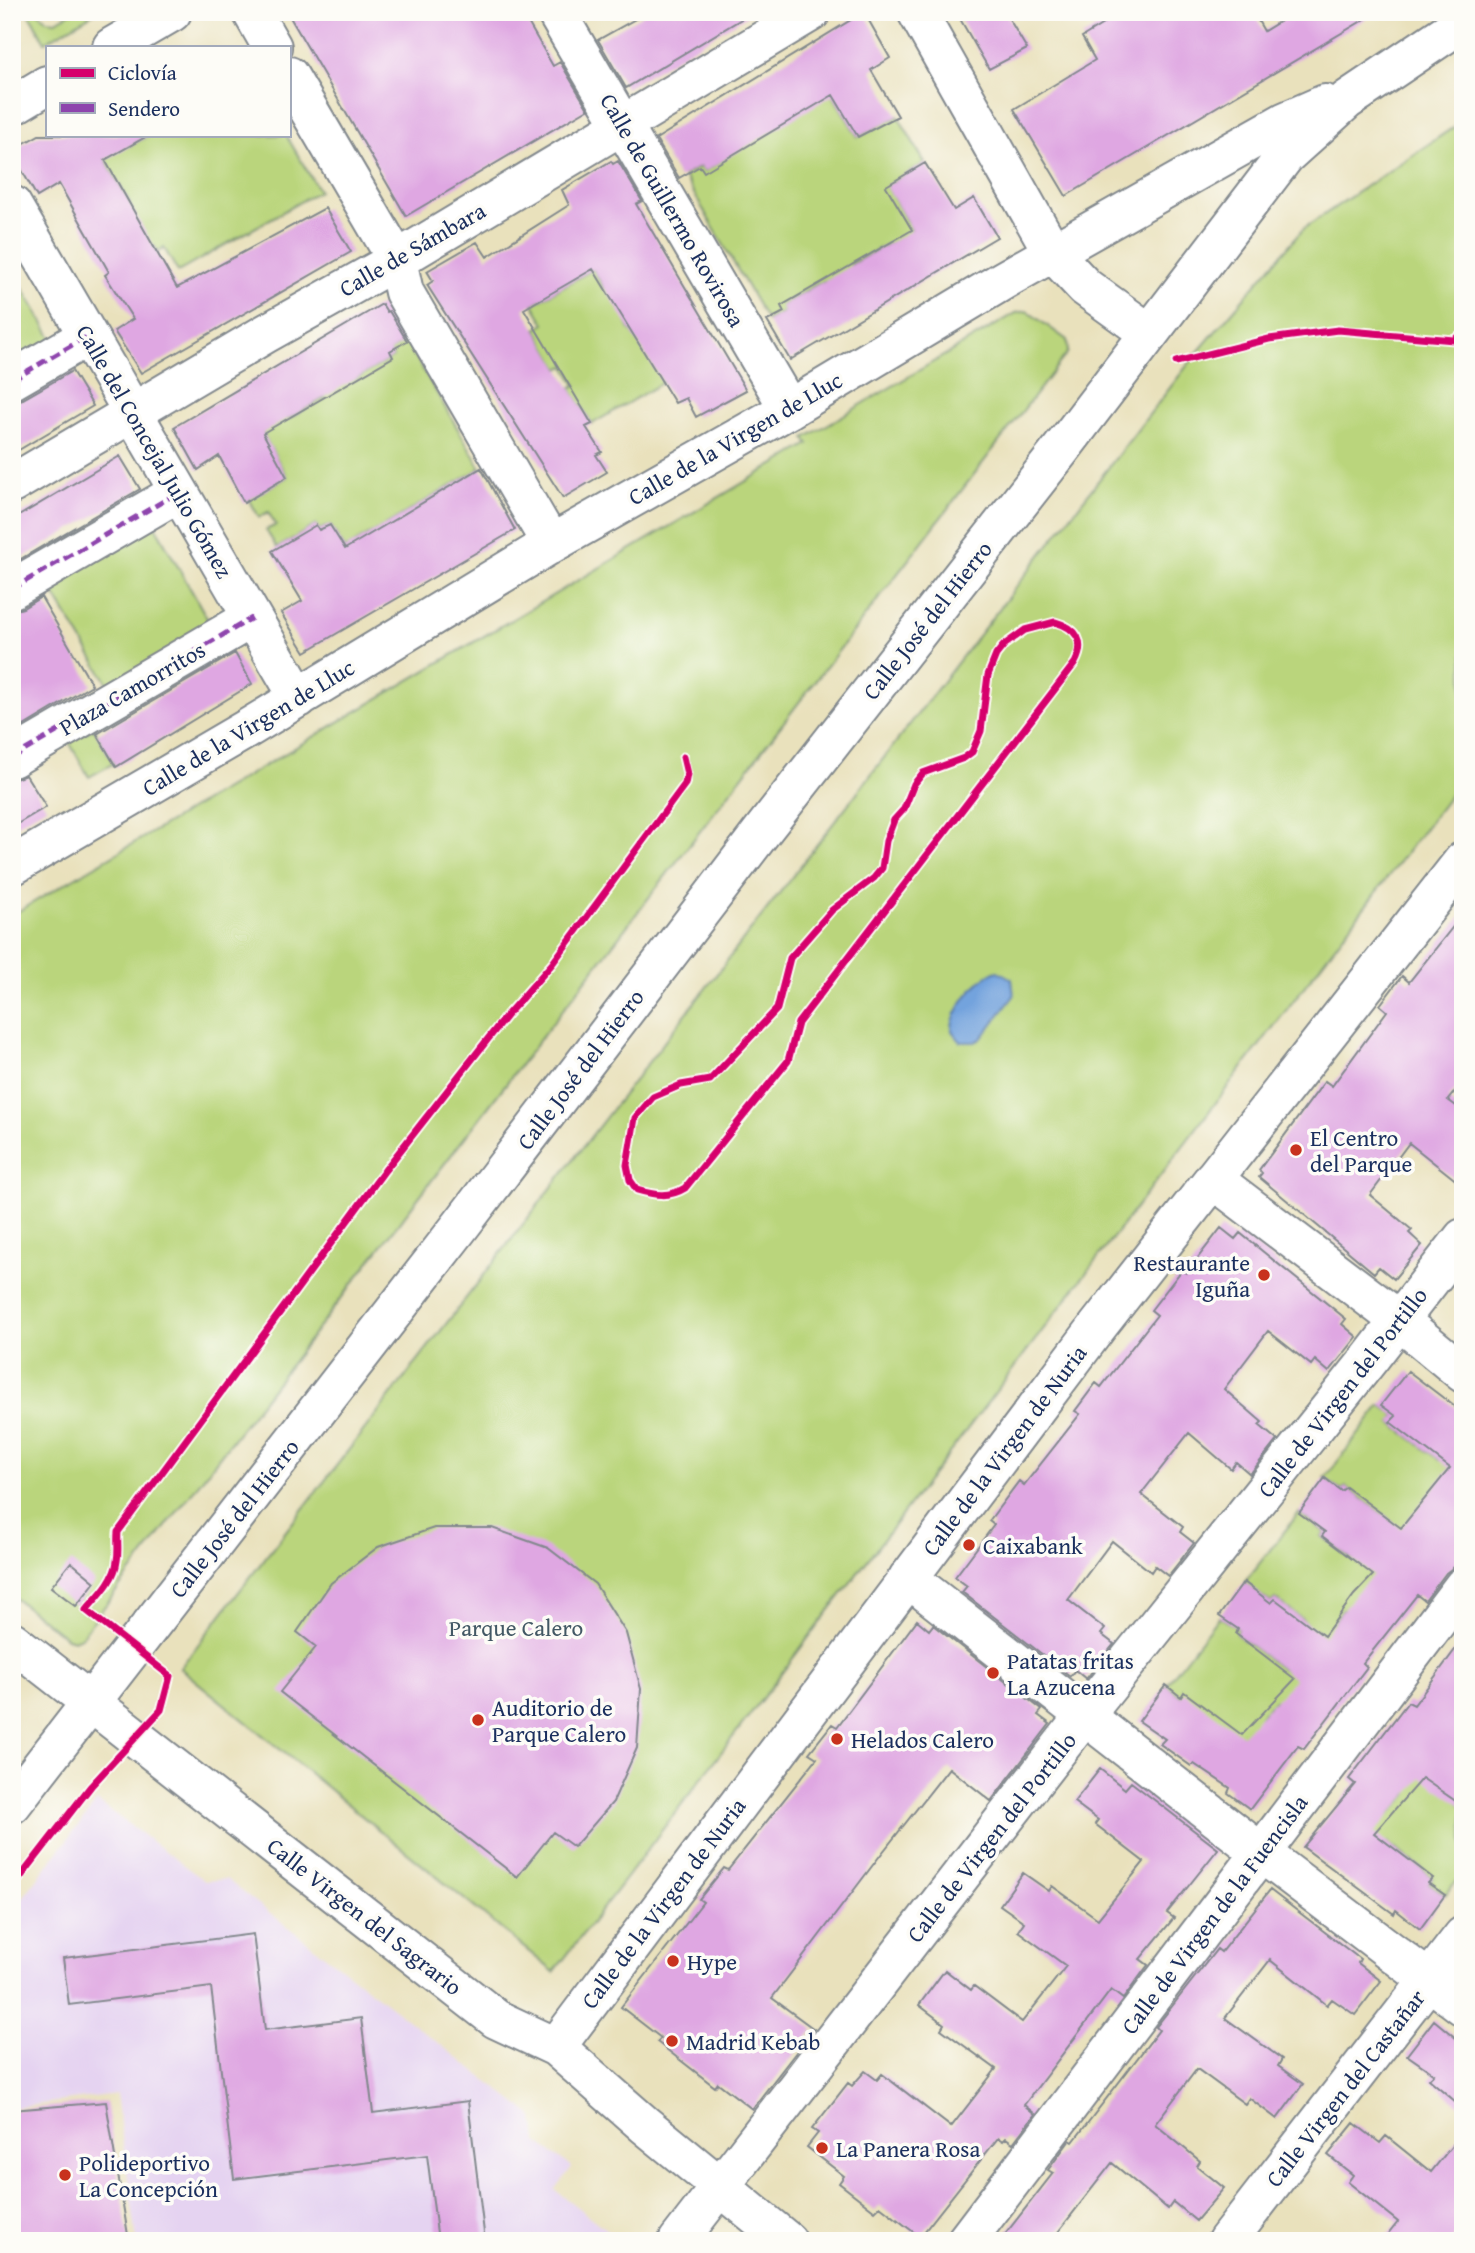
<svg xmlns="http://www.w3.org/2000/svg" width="1475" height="2253" viewBox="0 0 1475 2253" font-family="'Gentium Book Plus',serif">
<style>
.built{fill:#e5d3f1}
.green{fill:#bad57b;stroke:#6a826c;stroke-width:2}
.water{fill:#73a3dd;stroke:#47699e;stroke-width:2}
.building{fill:#dfa7e2}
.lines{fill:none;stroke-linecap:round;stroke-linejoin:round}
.minor-casing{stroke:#82888d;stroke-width:42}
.minor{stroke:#fff;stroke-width:38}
.quiet{stroke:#8e44ad;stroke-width:5;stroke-dasharray:10 5;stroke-linecap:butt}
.cycleway-casing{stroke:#fdfcf7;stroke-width:11}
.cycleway{stroke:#d6006c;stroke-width:7}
.poi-dot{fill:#c8321e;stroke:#fdfcf7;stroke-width:2.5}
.labels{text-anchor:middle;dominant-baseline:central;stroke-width:7;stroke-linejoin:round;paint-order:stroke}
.street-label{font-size:23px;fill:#1b2f5e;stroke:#fdfcf7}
.poi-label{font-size:23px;fill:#1b2f5e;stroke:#fdfcf7;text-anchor:start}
.park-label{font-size:23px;fill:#435865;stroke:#fdfcf7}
</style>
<rect width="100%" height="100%" fill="#fdfcf7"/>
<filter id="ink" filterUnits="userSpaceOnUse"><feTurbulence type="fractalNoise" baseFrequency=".0143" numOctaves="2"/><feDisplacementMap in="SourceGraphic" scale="14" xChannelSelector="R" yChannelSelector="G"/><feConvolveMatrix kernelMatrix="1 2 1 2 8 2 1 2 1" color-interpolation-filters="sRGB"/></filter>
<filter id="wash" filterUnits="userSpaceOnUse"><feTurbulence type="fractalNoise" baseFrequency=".00686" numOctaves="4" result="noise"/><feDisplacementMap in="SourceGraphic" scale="28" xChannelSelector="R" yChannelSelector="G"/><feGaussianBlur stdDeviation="1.57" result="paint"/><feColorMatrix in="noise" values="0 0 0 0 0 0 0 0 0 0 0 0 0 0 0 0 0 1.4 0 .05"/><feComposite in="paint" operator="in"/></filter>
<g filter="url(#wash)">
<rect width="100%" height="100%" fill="#e9e1bc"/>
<path class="built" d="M97,1801L205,1881L226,1879L534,2117L537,2142L572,2167L555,2190L621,2241H137L116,2094L12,2108V1912Z"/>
<path class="green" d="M28,12H38L47,20L56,21L72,12H96L45,42Z
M830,90L858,137L898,116L925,163L887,186L914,234L886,245L851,264L853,270L817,284L782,306L784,312L767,321L684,176L700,167L704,172Z
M1463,121V778L554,1972L180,1668L1197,353L1303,229Z
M149,135H286L319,191L178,272L164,248L158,252L154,246L115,269L90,225L130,203L102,155L131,145Z
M590,264L604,288L612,284L629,328L667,380L592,424L570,388L576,385L565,366L559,369L536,329L545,324L533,304L590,271Z
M12,269L53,340L12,363Z
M1027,311L1067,340L1068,352L81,1637L74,1640L67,1638L12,1596V915L809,444L805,438L1016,313Z
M406,341L481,468L345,549L330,525L319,530L316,525L277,548L266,530L276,525L268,512L259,517L249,499L287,477L260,429L285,414L288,419L325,398L322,392L357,378L393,357L390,351Z
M150,517L212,627L110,687L45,579Z
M94,728L114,763L89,777L69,742Z
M1381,1405L1396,1416L1391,1423L1440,1460L1460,1462L1403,1539L1392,1522L1346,1487L1341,1491L1325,1478Z
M1299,1513L1325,1532L1322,1536L1349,1557L1380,1573L1351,1613L1343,1610L1335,1621L1326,1645L1303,1620L1275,1599L1271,1603L1244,1583Z
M1219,1616L1238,1629L1236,1634L1279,1667L1298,1677L1281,1703L1275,1700L1261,1715L1246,1748L1166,1685Z
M1420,1765L1463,1806V1873L1445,1895L1428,1883L1433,1878L1388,1843L1383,1845L1368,1833L1392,1812L1407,1795Z"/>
<path class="water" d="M998,971L1012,979L1014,996L981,1039L975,1042H961L952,1031C950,1012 979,975 998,971Z"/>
<g id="blocks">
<path class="building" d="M287,12H522L553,66L560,62L588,109L406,216Z
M648,12H753L626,88L598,40Z
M864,12L890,58L871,70L898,116L858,137L833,95L704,172L700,166L679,178L656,139Z
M956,12H1005L1027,49L989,69Z
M1096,12H1253L1264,31L1295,12H1377L1066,196L1014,109L1095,60L1082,37L1103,24Z
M39,135H149L105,160L177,288L325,208L351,252L141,373L114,331L133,319L105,275L109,272L59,184L37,197L12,153V150Z
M611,161L613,164L618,161L642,201L636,204L746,390L696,417L686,398L675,403L593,269L524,309L592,424L586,427L602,452L596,455L607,472L563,498L427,285L433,281L427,271L477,242L487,257L569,205L562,190Z
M925,163L954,210L974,198L997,237L790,360L767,321L784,312L781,306L912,230L886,186Z
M382,304L387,312L389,311L407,341L390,351L393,357L263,433L287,477L244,503L219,456L198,470L174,427Z
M72,371L93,406L12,454V402L23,399Z
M120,456L140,489L12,564V520Z
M481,468L515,530L305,652L281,613L302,601L272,551L316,525L319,530L330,525L345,549Z
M41,597L92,685L12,733V611L23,608Z
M235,653L252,684L116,767L97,734Z
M26,775L46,807L12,827V780Z
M1463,914V1081L1448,1100L1463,1111V1186L1409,1143L1370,1195L1412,1230L1409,1233L1422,1245L1394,1279L1379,1267L1374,1273L1259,1177L1262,1173L1259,1170L1325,1081L1332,1086L1387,1011L1380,1005L1402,976L1409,982Z
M1221,1228L1235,1239L1240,1233L1346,1319L1342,1324L1357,1337L1329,1372L1315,1360L1311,1365L1268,1331L1224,1389L1262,1422L1259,1425L1277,1440L1250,1474L1236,1462L1231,1469L1189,1433L1141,1494L1183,1527L1180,1532L1194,1543L1168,1576L1155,1566L1151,1572L1112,1541L1068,1600L1105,1629L1101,1634L1114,1644L1086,1679L1075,1670L1070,1676L962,1592L967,1586L955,1577L994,1525L989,1521L1019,1481L1024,1485L1080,1414L1075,1411L1096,1383L1101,1387L1157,1315L1151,1310L1182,1270L1186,1273Z
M1408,1371L1463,1413V1566L1454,1567L1446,1573L1425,1601L1417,1595L1363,1663L1367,1667L1304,1749L1298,1746L1250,1809L1228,1793L1230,1788L1194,1764L1191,1766L1160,1744L1165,1739L1139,1721L1166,1685L1181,1697L1184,1692L1242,1735L1295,1679L1236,1634L1238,1629L1219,1616L1244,1582L1271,1603L1275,1599L1324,1636L1354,1595L1373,1575L1322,1536L1325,1532L1299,1513L1325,1478L1341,1491L1346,1487L1401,1528L1450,1468L1390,1422L1396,1416L1381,1405Z
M434,1528H492L548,1548L595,1584L626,1633L641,1689L637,1748L613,1802L574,1847L553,1832L517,1877L280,1692L316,1647L297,1632L331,1583L378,1547Z
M71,1562L95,1582L76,1606L51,1587Z
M917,1620L929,1630L933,1625L1042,1710L1038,1715L1050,1724L991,1801L949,1768L882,1853L772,1998L814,2029L752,2109L718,2083L715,2087L657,2042L661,2038L621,2007L703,1902L699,1899L724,1868L728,1870L817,1758L809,1753L832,1724L837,1727Z
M1463,1639V1806L1422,1778L1374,1833L1433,1878L1428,1883L1445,1895L1420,1929L1396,1910L1394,1914L1303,1847L1355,1784L1349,1779L1408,1702L1414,1705Z
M1100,1769L1125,1789L1131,1782L1218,1849L1167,1913L1174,1918L1140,1959L1148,1965L1123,1999L1111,1990L1024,2105L1035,2114L1013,2143L1006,2138L1003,2141L998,2138L920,2237L880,2206L875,2211L839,2183L844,2176L807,2147L818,2133L812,2129L848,2083L852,2086L865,2071L877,2080L882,2074L951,2127L996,2069L941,2029L944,2024L919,2005L945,1970L971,1990L974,1986L1022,2022L1066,1966L1018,1931L1024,1922L1000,1905L1023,1873L1049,1891L1052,1886L1098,1919L1144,1862L1095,1824L1098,1820L1074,1802Z
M1270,1890L1360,1959L1358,1963L1381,1981L1355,2015L1332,1999L1327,2005L1270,1960L1225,2018L1282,2059L1278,2066L1303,2084L1277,2119L1249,2098L1245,2104L1197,2069L1155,2124L1200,2161L1197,2166L1224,2188L1196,2221L1173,2202L1168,2209L1112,2163L1051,2241H1000L1053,2173L1048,2170L1070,2140L1073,2142L1159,2030L1156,2027L1184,1991L1217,1949L1221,1952Z
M253,1934L265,2030L361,2018L373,2113L468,2101L485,2241H438L427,2155L234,2179L211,1987L69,2005L63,1958Z
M1434,2020L1463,2044V2108L1429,2079L1434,2074L1407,2055Z
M106,2102L129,2241H12V2110Z
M1354,2123L1380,2143L1386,2136L1431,2172L1463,2132V2226L1451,2241H1383L1398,2222L1348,2182L1353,2175L1328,2155Z"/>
</g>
</g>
<g filter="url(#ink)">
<use href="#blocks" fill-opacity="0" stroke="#82888d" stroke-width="2"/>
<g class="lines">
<g class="minor-casing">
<path id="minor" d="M252,12L272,47
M556,12L789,409
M917,12L1053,253L1085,287L1149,333
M112,47L172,12
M289,76L397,260L404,292L551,544
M12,106L47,85
M12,205L299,698
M12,380L88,336
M12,484L265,334L397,260L811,12
M12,589L179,492
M12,758L252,618
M12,866L245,730L551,544L789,409L1004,280L1284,122L1325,104
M1213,1179L1400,1321L1463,1373
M908,1578L1260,1852L1463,2006
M12,1641L496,2019L556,2047L645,2125L787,2241
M12,1804L458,1229L763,830L1059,452L1285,156L1347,100L1463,22
M556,2047L1098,1326L1463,861
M678,2241L1085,1715L1371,1357L1463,1238
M966,2241L1463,1587
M1227,2241L1463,1936"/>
</g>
<use href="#minor" class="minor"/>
<path class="quiet" d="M12,220L19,216
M12,380L88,336
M12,589L179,492
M12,758L252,618"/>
<g class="cycleway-casing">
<path id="cycleway" d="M1176,362L1269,339L1338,330L1454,340L1463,332
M1055,622C1077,628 1086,642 1075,663L798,1023L788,1061L685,1188C669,1198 654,1195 637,1190L630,1180L627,1165L635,1118L653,1097L681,1085L710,1080L777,1009L790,958L832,910L874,878L882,868L886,841L894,820L904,809L914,784L923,773L964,758L972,752L981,731L988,675L996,655L1004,645L1025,630Z
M12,1888L91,1786L161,1710L170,1676L86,1610C98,1596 115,1580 117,1561C119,1551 117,1542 118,1532L385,1170L506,1016L552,964L685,784L687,774L683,757"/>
</g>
<use href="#cycleway" class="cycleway"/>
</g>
</g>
<g class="poi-dot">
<circle cx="1296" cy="1150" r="7"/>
<circle cx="1264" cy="1275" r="7"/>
<circle cx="969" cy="1545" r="7"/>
<circle cx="993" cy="1673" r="7"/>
<circle cx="478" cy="1720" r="7"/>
<circle cx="837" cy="1739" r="7"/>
<circle cx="673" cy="1961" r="7"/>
<circle cx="672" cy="2041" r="7"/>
<circle cx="822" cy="2148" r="7"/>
<circle cx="65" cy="2175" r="7"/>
</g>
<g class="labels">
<g class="street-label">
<text transform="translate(673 210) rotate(60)">Calle de Guillermo Rovirosa</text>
<text transform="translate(412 249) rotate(-30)">Calle de Sámbara</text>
<text transform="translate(735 438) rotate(-30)">Calle de la Virgen de Lluc</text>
<text transform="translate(155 451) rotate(60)">Calle del Concejal Julio Gómez</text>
<text transform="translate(927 620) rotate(-52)">Calle José del Hierro</text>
<text transform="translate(132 688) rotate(-30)">Plaza Camorritos</text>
<text transform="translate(248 727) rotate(-31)">Calle de la Virgen de Lluc</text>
<text transform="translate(580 1069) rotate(-53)">Calle José del Hierro</text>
<text transform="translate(1342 1392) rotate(-52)">Calle de Virgen del Portillo</text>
<text transform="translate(1004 1450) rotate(-53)">Calle de la Virgen de Nuria</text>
<text transform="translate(234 1518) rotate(-52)">Calle José del Hierro</text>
<text transform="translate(991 1837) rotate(-52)">Calle de Virgen del Portillo</text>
<text transform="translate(663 1903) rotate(-53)">Calle de la Virgen de Nuria</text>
<text transform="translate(1214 1914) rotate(-53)">Calle de Virgen de la Fuencisla</text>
<text transform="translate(365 1916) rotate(38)">Calle Virgen del Sagrario</text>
<text transform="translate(1345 2088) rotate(-52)">Calle Virgen del Castañar</text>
</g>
<g class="poi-label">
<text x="1310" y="1137">El Centro<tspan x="1310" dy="26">del Parque</tspan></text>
<text x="1250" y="1262" text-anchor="end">Restaurante<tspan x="1250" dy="26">Iguña</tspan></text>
<text x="983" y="1545">Caixabank</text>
<text x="1007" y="1660">Patatas fritas<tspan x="1007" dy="26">La Azucena</tspan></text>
<text x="492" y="1707">Auditorio de<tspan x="492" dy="26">Parque Calero</tspan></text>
<text x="851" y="1739">Helados Calero</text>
<text x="687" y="1961">Hype</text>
<text x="686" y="2041">Madrid Kebab</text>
<text x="836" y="2148">La Panera Rosa</text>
<text x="79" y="2162">Polideportivo<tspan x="79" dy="26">La Concepción</tspan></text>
</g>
<g class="park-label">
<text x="516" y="1627">Parque Calero</text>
</g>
</g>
<rect width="1475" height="2253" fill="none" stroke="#fdfcf7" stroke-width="42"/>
<rect x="46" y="46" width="245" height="91" fill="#fdfcf7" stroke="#a3aaba" stroke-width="2"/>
<rect x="60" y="68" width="35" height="10" fill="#d6006c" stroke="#a3aaba" stroke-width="2"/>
<text x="108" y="80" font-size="21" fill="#1b2f5e">Ciclovía</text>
<rect x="60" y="103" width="35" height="10" fill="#8e44ad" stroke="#a3aaba" stroke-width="2"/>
<text x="108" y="116" font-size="21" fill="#1b2f5e">Sendero</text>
</svg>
